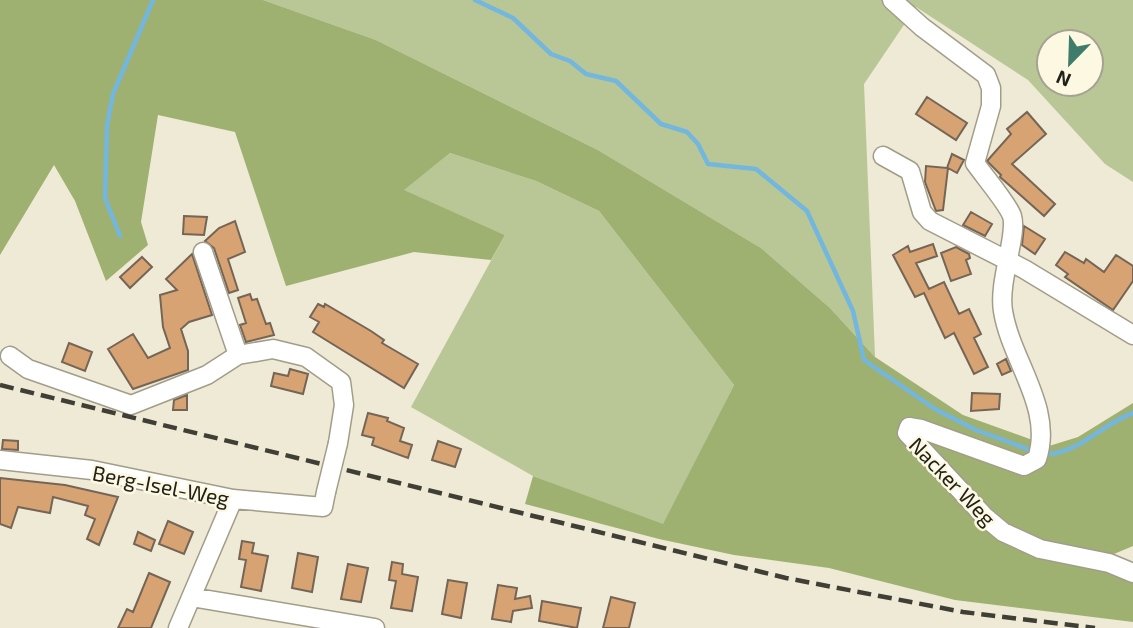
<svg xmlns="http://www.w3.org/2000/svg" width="1133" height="628" viewBox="0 0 1133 628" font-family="'Exo 2',sans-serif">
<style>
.green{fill:#b8c795;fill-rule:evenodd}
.forest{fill:#9fb171}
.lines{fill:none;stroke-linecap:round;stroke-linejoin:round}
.stream{stroke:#73b6de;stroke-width:4.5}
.building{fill:#d7a372;stroke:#756557;stroke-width:2}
.minor-casing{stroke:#a29d89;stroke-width:21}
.minor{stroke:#fff;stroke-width:18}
.rail{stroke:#403f35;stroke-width:4.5;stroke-dasharray:14 7;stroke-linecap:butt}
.minor-bridge-casing{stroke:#a29d89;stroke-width:21;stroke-linecap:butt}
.minor-bridge{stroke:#fff;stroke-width:18}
.labels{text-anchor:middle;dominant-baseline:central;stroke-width:5;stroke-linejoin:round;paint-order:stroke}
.street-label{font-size:21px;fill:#222119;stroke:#fcf8e2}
</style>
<rect width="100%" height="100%" fill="#efead5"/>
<path class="green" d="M263,0H1133V182L1105,164L1028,80L916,7L864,84L875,357L830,308L761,248L598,150L376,40ZM1049,42H1091V84H1049Z
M450,153L536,181L599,211L734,385L663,525L533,476L411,407L505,235L403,190Z"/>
<path class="forest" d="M0,0H263L376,40L598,150L761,248L830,308L875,357L963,415L1049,446L1078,437L1133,403V546L1114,554L1133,567V622L955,600L829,568L734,555L659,539L525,504L533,476L663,524L734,385L599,211L536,181L450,153L404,190L505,235L491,260L414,252L286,286L235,132L158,115L141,222L148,245L106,281L75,201L54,165L0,255Z"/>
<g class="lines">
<path class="stream" d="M475,0L513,18L551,54L570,61L586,74L616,81L661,124L687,132L698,144L708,164L756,169L807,211L853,311L864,360L935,409L976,430L1033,451
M120,236L105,198L107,126L113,94L153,0
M1051,454C1082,450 1104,423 1133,413"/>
</g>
<path class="building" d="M927,97L967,123L956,140L916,114Z
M1027,112L1046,134L1012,164L1055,204L1044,216L1000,177L1001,175L987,161L1011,134L1007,129Z
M952,154L964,160L957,173L948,168L943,210L936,211L925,182L926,166L947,168Z
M971,212L992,224L985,236L963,225Z
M184,216L207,217L204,235L183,234Z
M235,221L245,252L228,259L238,290L229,293L214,248L205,241L219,228Z
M1024,226L1045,239L1035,254L1022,245Z
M933,244L937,256L916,263L929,289L944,282L959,314L969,309L981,334L974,338L988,367L974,374L954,333L945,338L924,293L915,297L893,255L908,246L910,252Z
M956,247L969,254L970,258L966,260L971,274L951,281L941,253Z
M1065,252L1084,263L1086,259L1104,272L1116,255L1133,266V281L1113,310L1065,277L1068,274L1056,265Z
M192,254L212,315L189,322L181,329L188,351V370L133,389L108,349L133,334L148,358L170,348L163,327L160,295L177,290L166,279Z
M142,257L152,267L130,288L120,277Z
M250,294L252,300L257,299L266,324L270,323L274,335L246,342L240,325L246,323L238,298Z
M318,304L324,307L325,304L371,331L384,340L382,343L418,364L404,388L313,332L319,322L310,317Z
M69,343L92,352L85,371L62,362Z
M1006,359L1011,371L1002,375L997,364Z
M290,369L308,374L303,394L271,386L274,373L288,376Z
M972,393L1000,394L999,409L971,411Z
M187,395V410H173L174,400Z
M368,413L388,418L387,421L404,428L400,441L412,445L408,458L372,445L374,438L362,435Z
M3,440L18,441V450L2,449Z
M438,441L461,449L455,467L432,460Z
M0,478L65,485L118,497L99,545L87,539L95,519L85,515L88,506L53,497L50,513L18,507L11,528L0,524Z
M168,521L193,532L184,554L159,544Z
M138,532L155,540L151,551L134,544Z
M242,541L254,543L252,553L268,556L261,591L241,587L246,560L239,559Z
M298,553L318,557L312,592L292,588Z
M392,562L403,564L402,574L418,577L412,611L391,608L396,581L389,580Z
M348,564L368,568L361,602L341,599Z
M149,573L170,582L151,628H118L127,609L133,612Z
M448,580L467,583L461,618L442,614Z
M498,585L517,588L515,599L530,596L532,608L513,611L511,622L492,619Z
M611,597L635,603L629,628H603Z
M542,601L581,608L577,628L539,621Z"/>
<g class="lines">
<g class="minor-casing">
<path id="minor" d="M892,0L922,27L986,75L991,88V106L975,163C984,176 1008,204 1012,216C1018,235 998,281 1003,311C1011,361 1054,408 1037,459L1024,466L921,429L909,427L907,433L985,517L1003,532L1040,549L1109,563L1133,573
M883,156L910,171L922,212L930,221L1024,269L1133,335
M203,252L238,355
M10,356L28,369L131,405L207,375L238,355L273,349L306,357L341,382L344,405L338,443
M0,460L92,470L233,499L323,507L326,492
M191,597L375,628
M178,628L233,499"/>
</g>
<use href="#minor" class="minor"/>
<path class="rail" d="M0,385L786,578L963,612L1095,628"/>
<g class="minor-bridge-casing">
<path id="minor-bridge" d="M326,492L338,443"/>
</g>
<use href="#minor-bridge" class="minor-bridge"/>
</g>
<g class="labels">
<g class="street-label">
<text transform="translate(953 481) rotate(46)">Nacker Weg</text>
<text transform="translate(161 485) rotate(11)">Berg-Isel-Weg</text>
</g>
</g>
<g transform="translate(1070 63) rotate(203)"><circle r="33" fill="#fcf8e2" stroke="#a5a292" stroke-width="2"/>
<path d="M0-5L12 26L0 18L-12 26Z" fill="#3f7d6a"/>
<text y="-10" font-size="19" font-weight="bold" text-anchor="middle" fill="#222119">N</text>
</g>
</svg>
